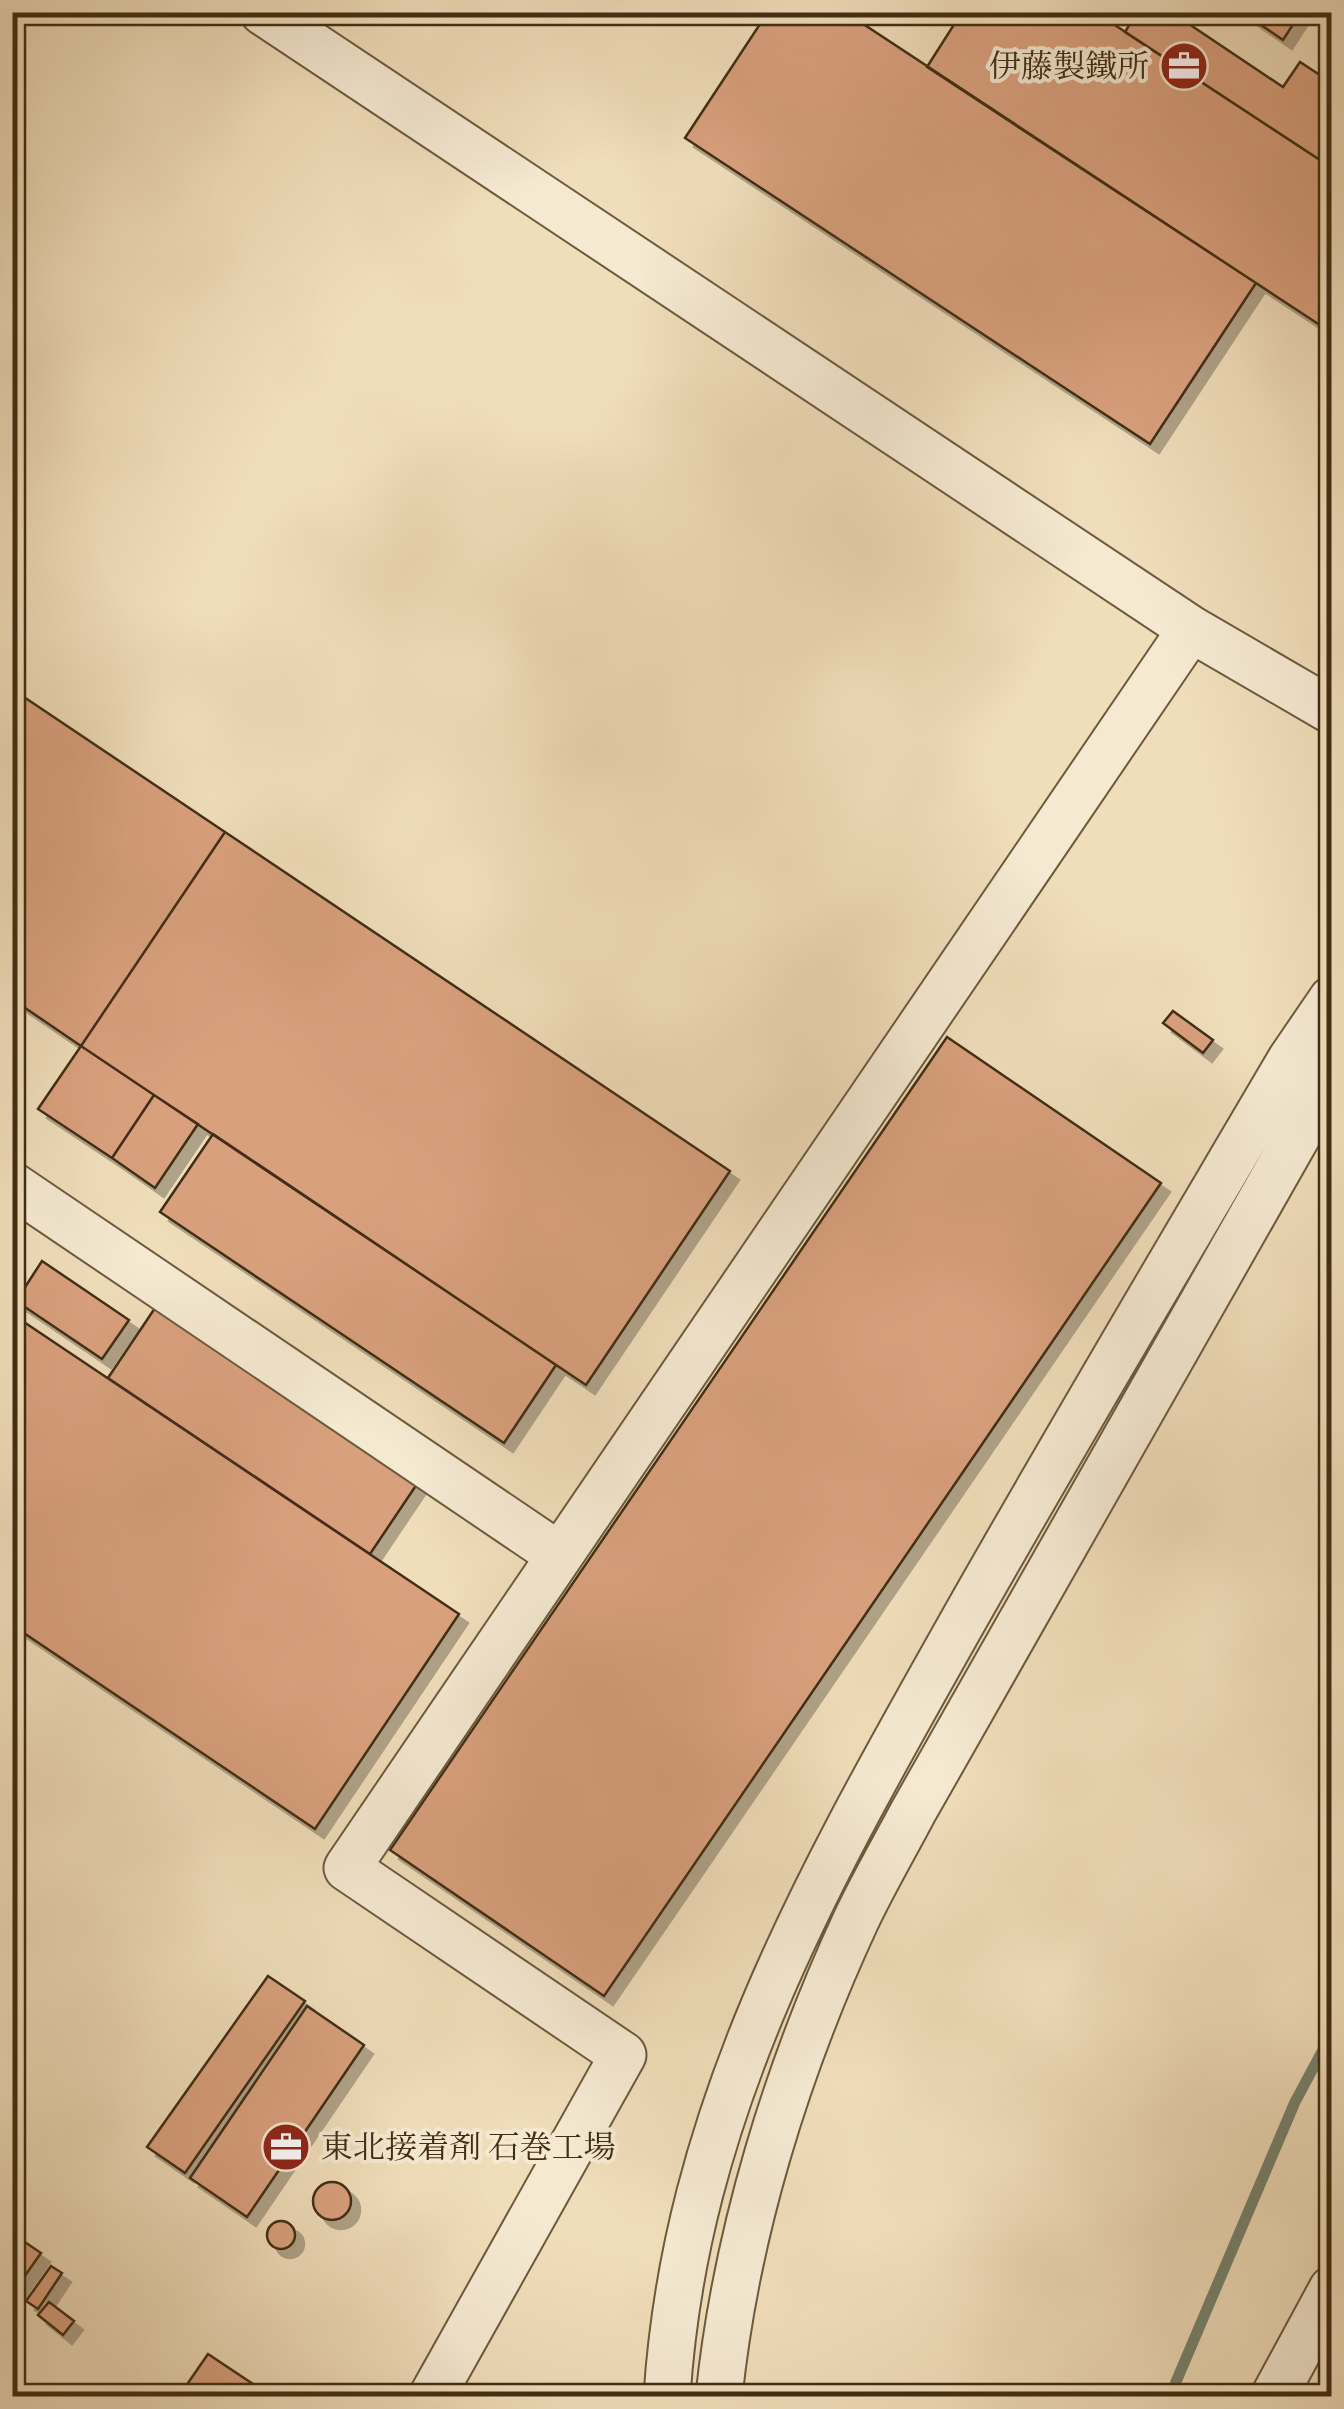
<svg xmlns="http://www.w3.org/2000/svg" width="1344" height="2409" viewBox="0 0 1344 2409" font-family="'IM FELL French Canon','Noto Serif JP',serif">
<style>
.lines{fill:none;stroke-linecap:round;stroke-linejoin:round}
.stream{stroke:#77836f;stroke-width:11}
.building{fill:#d9a07e;stroke:#412e13;stroke-width:2.5;filter:url(#shadow)}
.minor-casing{stroke:#6d5a3d;stroke-width:49}
.minor{stroke:#f5e9d2;stroke-width:45}
.labels{text-anchor:middle;dominant-baseline:central;stroke-width:8;stroke-linejoin:round;paint-order:stroke}
.poi-label{font-size:32px;fill:#412e13;stroke:#f5e9d2;text-anchor:end}
</style>
<defs>
<filter id="shadow"><feDropShadow dx="9" dy="9" stdDeviation="0" flood-color="#0004"/></filter>
</defs>
<rect width="100%" height="100%" fill="#f0ddba"/>
<filter id="stains"><feTurbulence type="fractalNoise" baseFrequency=".002" numOctaves="4"/><feColorMatrix values="0 0 0 0 .2 0 0 0 0 .09 0 0 0 0 .02 0 0 0 .5 -.17"/></filter>
<radialGradient id="worn" r=".72"><stop offset=".6" stop-color="#630" stop-opacity="0"/><stop offset="1" stop-color="#630" stop-opacity=".3"/></radialGradient>
<g class="lines">
<path class="stream" d="M1170,2396L1295,2102L1332,2033"/>
</g>
<path class="building" d="M768,12H845L1256,283L1150,444L685,138Z
M962,12H1095L1332,168V333L927,67Z
M1137,12H1171L1283,87L1300,62L1332,83V168L1125,32Z
M1242,12H1301L1283,40Z
M12,689L225,832L81,1046L12,999Z
M225,832L730,1171L586,1385L81,1046Z
M1173,1011L1213,1040L1203,1053L1163,1023Z
M947,1037L1161,1183L604,1996L390,1850Z
M81,1046L154,1095L112,1158L38,1109Z
M154,1095L198,1124L155,1188L112,1158Z
M213,1134L556,1365L504,1443L160,1212Z
M42,1261L129,1320L102,1359L16,1301Z
M155,1308L417,1484L370,1554L108,1378Z
M12,1314L459,1614L315,1829L12,1625Z
M268,1976L305,2001L185,2173L147,2147Z
M307,2006L364,2045L247,2217L190,2178Z
M313 2201a19 19 0 1 1 38 0a19 19 0 1 1-38 0Z
M267 2235a14 14 0 1 1 28 0a14 14 0 1 1-28 0Z
M16,2236L41,2253L12,2294V2241Z
M51,2266L62,2273L38,2309L26,2301Z
M49,2302L74,2321L63,2335L38,2315Z
M208,2354L271,2396H179Z
M12,2379L39,2396H12Z"/>
<g class="lines">
<g class="minor-casing">
<path id="minor" d="M263,12L1191,629L1332,711
M12,1185L559,1555
M432,2396L623,2055L347,1868L1191,629
M667,2396C686,2104 823,1870 963,1621C1070,1432 1181,1246 1291,1059L1332,999
M719,2396C736,2233 787,2069 856,1920C873,1884 894,1848 913,1812L1332,1075
M1274,2396L1332,2289"/>
</g>
<use href="#minor" class="minor"/>
</g>
<defs>
<g id="office-disc" transform="scale(2.5)"><circle r="9.5" fill="#8f2418" stroke="#f5e9d2"/><path d="M-6-3h4V-5.5h4V-3h4V5H-6ZM-1-4.5V-3h2v-1.5ZM-6 0V1H6V0Z" fill="#fff"/></g>
</defs>
<g fill-rule="evenodd">
<use href="#office-disc" x="1184" y="66"/>
<use href="#office-disc" x="286" y="2147"/>
</g>
<g class="labels">
<g class="poi-label">
<text x="1149" y="66">伊藤製鐵所</text>
<text x="321" y="2147" text-anchor="start">東北接着剤 石巻工場</text>
</g>
</g>
<rect width="1344" height="2409" fill="none" stroke="#f0ddba" stroke-width="50"/>
<rect x="15" y="15" width="1314" height="2379" fill="none" stroke="#412e13" stroke-width="5"/>
<rect x="25" y="25" width="1294" height="2359" fill="none" stroke="#412e13" stroke-width="2.5"/>
<rect width="100%" height="100%" filter="url(#stains)"/>
<rect width="100%" height="100%" fill="url(#worn)"/>
</svg>
